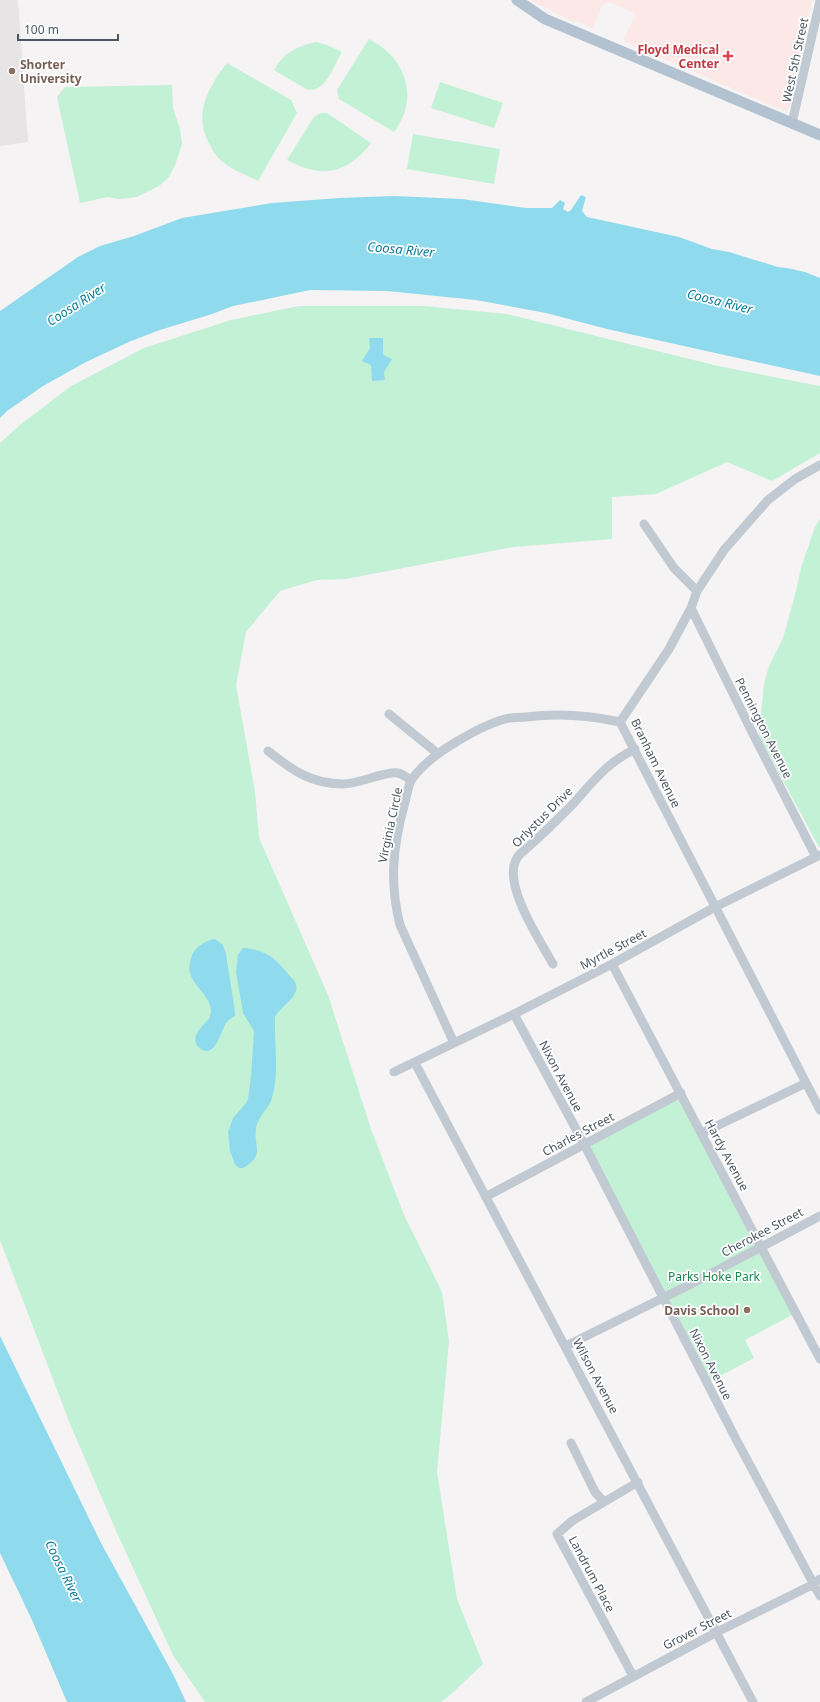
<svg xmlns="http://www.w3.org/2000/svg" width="820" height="1702" viewBox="0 0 820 1702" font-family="'Noto Sans',sans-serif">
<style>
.education{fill:#e6e4e5}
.medical{fill:#fce8e6}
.green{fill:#c3f1d5}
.water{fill:#90daee}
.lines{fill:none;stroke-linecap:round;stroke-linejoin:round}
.minor{stroke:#c1cad2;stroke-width:9}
.major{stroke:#b3c2d1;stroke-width:11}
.health-dot{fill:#e0444e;stroke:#fff;stroke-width:1.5}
.education-dot{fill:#8d6e63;stroke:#fff;stroke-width:1.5}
.labels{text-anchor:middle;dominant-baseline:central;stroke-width:3.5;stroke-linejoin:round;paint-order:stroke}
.health-label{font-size:12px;font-weight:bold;fill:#be3a42;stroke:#fff;text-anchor:end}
.street-label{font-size:12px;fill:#4a5661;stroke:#fff}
.education-label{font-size:12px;font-weight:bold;fill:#785e54;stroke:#fff;text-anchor:start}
.park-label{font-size:12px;fill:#17864f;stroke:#fff}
.water-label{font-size:13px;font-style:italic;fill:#0c7c9b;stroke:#fff}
</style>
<rect width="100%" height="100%" fill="#f5f3f3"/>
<path class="education" d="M0,0H18L28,142L0,146Z"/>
<path class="medical" d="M531,0H812L790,106L788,109L784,111L623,41L636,14L612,3L607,2L602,5L593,29L579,22H573Z"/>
<path class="green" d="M369,39C406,58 420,97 394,132L339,99L337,90Z
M316,42L327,45L342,52C334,65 325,95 306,89L274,70C283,53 297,46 316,42Z
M227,63L291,100L297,113L258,181C247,175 233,171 223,162C217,158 213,151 210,145C192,115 209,86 227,63Z
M440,82L503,103L494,128L431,108Z
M172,85L173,108L180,129L182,144L175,165L169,177L159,186L137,197L118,199L108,197L80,203L57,97L65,87Z
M321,113H327L371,143C347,174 322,179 287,160L314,117Z
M413,134L500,149L494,184L407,169Z
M299,306H424L507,314L718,366L820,386V453L772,481L727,462L656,494L612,497V539L513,547L346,579L317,580L280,591L246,632L236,685L255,792L259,838L328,995L371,1129L404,1215L442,1292L449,1341L437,1472L457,1599L483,1664L449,1696L441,1702H205L173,1655L117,1533L70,1424L0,1240V443L21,424L71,386L144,348L231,320Z
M820,519V847H819L759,736L764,684L769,666L783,638L795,595L801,568L815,527Z
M681,1093L796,1313L745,1340L754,1358L707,1383L584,1144Z"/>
<path class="water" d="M581,195L586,197L582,211L587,217L679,237L712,249L729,252L778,267L787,268L805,272L820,278V376L607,329L546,313L476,300L387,291L310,290L233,306L212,314L160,330L131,341L86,362L43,386L7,411L0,418V311L78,257L100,246L134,236L182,218L272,203L339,198L394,196L462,199L526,208H552L560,200L565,203L563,209L568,212L571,210Z
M369,338H383V355L392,359L384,372L385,380L372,381L371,365L362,361L370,348Z
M215,939L223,945L226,954L235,1012V1016C232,1018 229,1019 227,1022C221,1029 216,1059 201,1049C187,1040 202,1026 209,1019C219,996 184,985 190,963C191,958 192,953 196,949C200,944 209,940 215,939Z
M243,948C267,950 275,958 289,975C294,980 298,984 296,991C292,1002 279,1008 275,1017C274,1044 280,1074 271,1101C267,1110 258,1117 256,1128C253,1146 266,1155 243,1168H239L235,1164L230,1151L228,1132L233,1118L246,1103L248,1099L251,1077L254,1031L243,1013L236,972L238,955Z
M0,1336L101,1543L173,1674L186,1702H67L32,1620L0,1553Z"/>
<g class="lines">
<path class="minor" d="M792,123L820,1
M644,524L674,568L697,591
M691,608L751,730L816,857
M389,714L437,753
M620,722L820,1110
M620,722L669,649L691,608L697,591L724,550L768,500L795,479L820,465
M268,751C292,770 311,784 343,784C359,784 385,771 398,773C403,774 407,778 411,780
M553,964C540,941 505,888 515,862C516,859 518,856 520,854C538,839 555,822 571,806C593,782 605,764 635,749
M612,964L820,1359
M514,1014L584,1144L737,1441L820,1596
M454,1043L400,925C389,882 393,845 405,802C407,796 408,785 412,779C423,764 439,752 456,742C471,733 487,724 505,719C512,717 519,718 526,717C558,713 588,715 620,722
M415,1063L753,1702
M394,1072L514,1014L612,964L715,907L820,855
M702,1133L806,1083
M487,1196L681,1093
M566,1346L689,1285L820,1216
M571,1443L595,1492L604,1502
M633,1676L557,1534L572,1521L638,1482
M586,1702L717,1632L814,1584L820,1579"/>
<path class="major" d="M517,0L545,19L820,135"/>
</g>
<path class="health-dot" d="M726 50h4v4h4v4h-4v4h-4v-4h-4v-4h4z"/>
<g class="education-dot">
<circle cx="12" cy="71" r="4"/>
<circle cx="747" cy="1310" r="4"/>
</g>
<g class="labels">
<g class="health-label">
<text x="719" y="49">Floyd Medical<tspan x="719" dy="14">Center</tspan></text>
</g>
<g class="street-label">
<text transform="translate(795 60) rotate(-78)">West 5th Street</text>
<text transform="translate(764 728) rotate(63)">Pennington Avenue</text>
<text transform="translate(656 763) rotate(64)">Branham Avenue</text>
<text transform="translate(542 817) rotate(-45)">Orlystus Drive</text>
<text transform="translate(390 825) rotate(-78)">Virginia Circle</text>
<text transform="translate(613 949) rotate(-28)">Myrtle Street</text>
<text transform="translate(561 1076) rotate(62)">Nixon Avenue</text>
<text transform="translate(578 1134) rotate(-28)">Charles Street</text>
<text transform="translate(727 1155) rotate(62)">Hardy Avenue</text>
<text transform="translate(762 1232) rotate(-28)">Cherokee Street</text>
<text transform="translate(711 1364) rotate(63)">Nixon Avenue</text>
<text transform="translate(596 1376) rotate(62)">Wilson Avenue</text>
<text transform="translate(592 1574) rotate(62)">Landrum Place</text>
<text transform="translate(697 1629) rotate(-27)">Grover Street</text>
</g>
<g class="education-label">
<text x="20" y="64">Shorter<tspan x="20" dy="14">University</tspan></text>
<text x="739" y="1310" text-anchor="end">Davis School</text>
</g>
<g class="park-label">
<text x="714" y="1276">Parks Hoke Park</text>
</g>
<g class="water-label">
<text transform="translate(401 249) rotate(5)">Coosa River</text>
<text transform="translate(720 301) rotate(14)">Coosa River</text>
<text transform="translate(76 304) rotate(-33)">Coosa River</text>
<text transform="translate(64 1571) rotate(64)">Coosa River</text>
</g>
</g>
<path d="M18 34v6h100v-6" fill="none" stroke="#4a5661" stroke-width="2"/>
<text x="24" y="34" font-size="12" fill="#4a5661" stroke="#ffffff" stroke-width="3" paint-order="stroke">100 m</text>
</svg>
